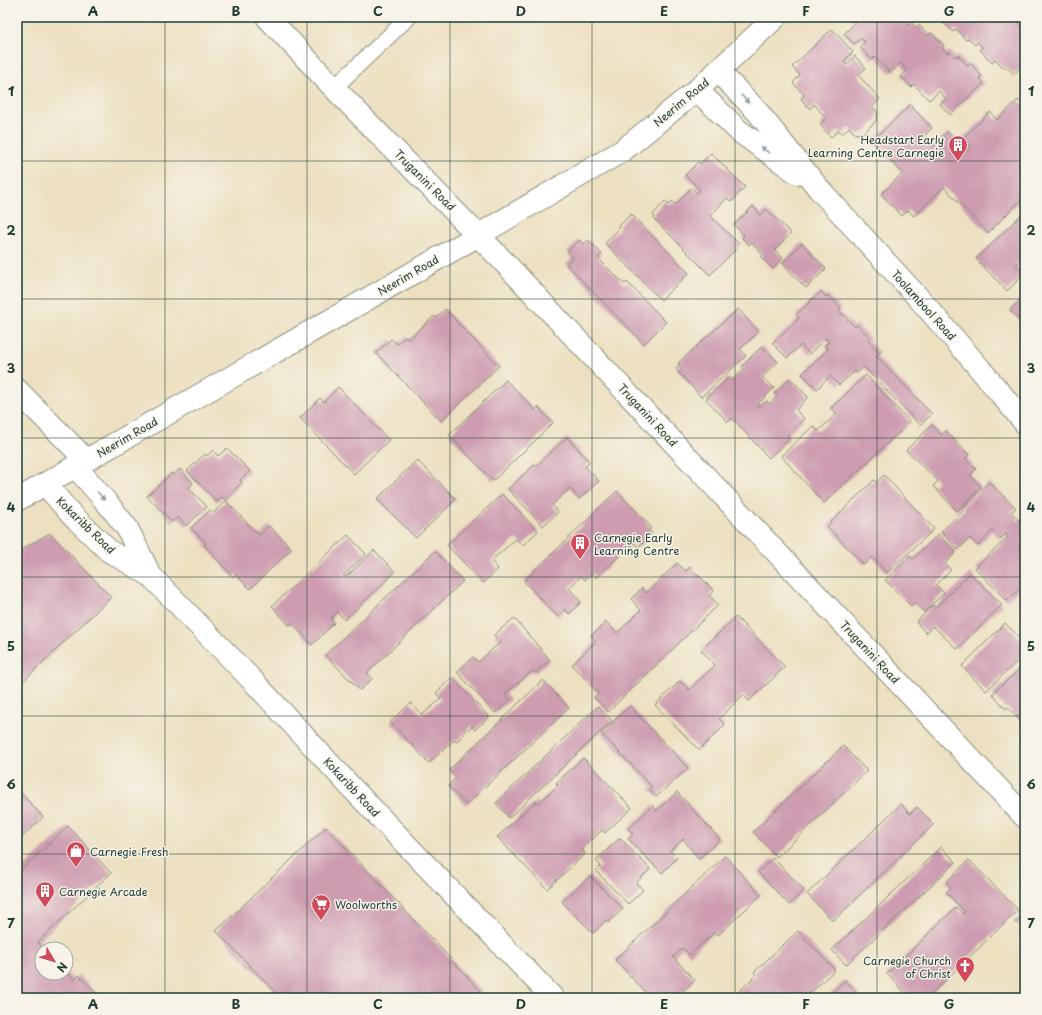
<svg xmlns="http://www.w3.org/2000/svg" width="1042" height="1015" viewBox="0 0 1042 1015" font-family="'Playpen Sans',sans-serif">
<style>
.building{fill:#cd9cb1}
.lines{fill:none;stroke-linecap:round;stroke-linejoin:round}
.service-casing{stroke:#868e7a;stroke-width:17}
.minor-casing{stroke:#868e7a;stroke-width:24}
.secondary-casing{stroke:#868e7a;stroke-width:24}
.service{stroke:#fff;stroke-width:15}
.minor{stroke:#fff;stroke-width:22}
.secondary{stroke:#fff;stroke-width:22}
.oneway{fill:#8f9e9a}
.grid{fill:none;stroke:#1f3d34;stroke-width:1;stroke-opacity:0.55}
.labels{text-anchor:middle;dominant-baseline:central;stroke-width:3;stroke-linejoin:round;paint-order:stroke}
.street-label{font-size:11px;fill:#1f3d34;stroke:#f7f3e8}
.poi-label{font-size:11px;fill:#1f3d34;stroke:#f7f3e8;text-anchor:start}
.neatline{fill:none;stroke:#1f3d34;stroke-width:1.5}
.grid-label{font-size:13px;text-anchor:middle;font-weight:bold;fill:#1f3d34}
</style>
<rect width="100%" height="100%" fill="#f7f3e8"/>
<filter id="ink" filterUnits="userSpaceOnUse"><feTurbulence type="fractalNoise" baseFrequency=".025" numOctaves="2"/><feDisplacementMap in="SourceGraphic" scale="8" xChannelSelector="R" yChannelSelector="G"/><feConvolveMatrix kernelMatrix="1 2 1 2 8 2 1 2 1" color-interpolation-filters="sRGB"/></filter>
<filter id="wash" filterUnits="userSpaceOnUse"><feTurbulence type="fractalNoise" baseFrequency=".012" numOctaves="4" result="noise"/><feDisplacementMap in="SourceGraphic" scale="16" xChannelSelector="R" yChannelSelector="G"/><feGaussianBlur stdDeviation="0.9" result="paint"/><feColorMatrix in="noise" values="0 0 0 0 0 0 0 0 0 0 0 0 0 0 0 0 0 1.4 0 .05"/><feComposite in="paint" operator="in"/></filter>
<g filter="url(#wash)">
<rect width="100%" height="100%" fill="#ece0c0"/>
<g id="blocks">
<path class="building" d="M850,17H905L902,19L908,25L911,22L917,28L919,25L928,35L932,33L944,46L942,48L947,53L949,51L955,57L958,55L968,66L970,63L982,76L979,78L984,83L950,115L940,104L946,99L939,91L929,100L914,84L911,87L901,76L907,71L901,63L890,73L875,57L872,60L860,47L865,42L861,38L854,44L844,34L855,23Z
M943,17H1013L1023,27L1025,25V63L1014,74L1007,67L1005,69L995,59L992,63L980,50L982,47L977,42L975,45L968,38L966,40L956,29L953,32L943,22L945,19Z
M832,29L853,52L844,61L847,65L855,56L866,68L858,75L880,99L872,107L878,112L876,121L863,133L855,134L849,127L842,134L839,130L831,137L820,125L826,118L814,104L810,109L801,99L804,95L793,83L800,75L792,67Z
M1018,100L1025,107V196L988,233L944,187L914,216L908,210L902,216L881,194L903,173L872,141L910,105L932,128L923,137L933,146L948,132L966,151L971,146L963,138L990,112L997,120Z
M711,153L745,187L731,202L727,198L710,216L740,245L710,275L654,219L655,217L653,215L665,201L669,205L672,201L675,205L691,188L697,193L700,190L685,175L698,162L700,164Z
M753,206L761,215L766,209L791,233L775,250L783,258L773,269L761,257L763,255L751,242L749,245L742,238L744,235L734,225Z
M1025,211V264L1021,260L1016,265L1024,274L1007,291L976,259Z
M631,214L689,273L661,300L605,243L620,228L619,226Z
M579,240L584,244L588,240L602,254L598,258L624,284L627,282L666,322L644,344L566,264L573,258L567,252Z
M802,243L826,269L806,288L782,263Z
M821,291L826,297L828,295L841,309L839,311L855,327L857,325L870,338L868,340L880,353L876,356L932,414L920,425L864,367L857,373L855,371L839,385L830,376L817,389L802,374L828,349L825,346L829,342L826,338L809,354L801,345L787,358L772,343L799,318L796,315Z
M1025,295V327L1010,310Z
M445,309L499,366L441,421L376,353L391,339L397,344L406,336L409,339L434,316L436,318Z
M738,309L759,332L740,349L746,356L701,397L676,369L680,364L678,363Z
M762,346L778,362L762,377L774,388L757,405L759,406L767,401L770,404L777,396L774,393L790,378L808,397L796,410L804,419L787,435L790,438L769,458L732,418L728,422L706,399L728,378L731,381L744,369L742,366Z
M866,375L910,422L824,503L781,456L813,426L818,431L837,414L831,408Z
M506,380L535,410L538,407L553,423L493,481L449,435Z
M338,387L389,440L354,474L300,418L320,398L324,402Z
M932,425L941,435L946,431L969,455L966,459L976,469L970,475L981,487L957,511L933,486L938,481L906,450Z
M567,437L590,462L585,466L599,481L579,499L570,488L552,505L558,512L543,526L508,489L535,464L536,466Z
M227,448L250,471L240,480L242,482L225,500L222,497L217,502L187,471L205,454L207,456L213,450L218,456Z
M417,460L456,499L416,538L377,499Z
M180,469L193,483L189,488L207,507L186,526L178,517L172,522L147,496L172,473L173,475Z
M884,475L934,529L887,573L872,557L864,565L827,526L874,480L877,482Z
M989,482L1016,508L1011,512L1019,521L1024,516L1025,517V538L1021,542L1025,546V584L1007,601L975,568L1008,537L1006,534L1000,539L992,531L978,546L970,538L958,550L941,532L965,509L963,507Z
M617,491L651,527L649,530L652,534L638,547L634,542L596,578L592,573L585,580L581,576L569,588L581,602L569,614L565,609L558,617L524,581Z
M502,494L538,531L523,545L516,539L500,553L491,561L498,569L483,583L447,545Z
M226,501L253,529L260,535L269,526L292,549L250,589L236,575L233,577L204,545L206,543L191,528L210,510L213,513Z
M50,533L111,597L17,687V552Z
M938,534L956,552L945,564L951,570L936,585L944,593L924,612L914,603L911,606L885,580L910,556L913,559Z
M348,535L366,554L343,576L346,577L374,550L395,572L345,620L337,612L331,619L334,623L312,645L292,623L289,625L272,606Z
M435,551L463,581L367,673L373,678L360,690L325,655Z
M677,563L686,571L690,567L714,591L709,595L718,605L608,712L594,697L598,693L572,665L596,641L591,636L606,622L617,633L641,610L631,599L642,588L646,593Z
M970,573L1002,605L957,649L933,626L926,633L916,622L933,605L936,607Z
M736,617L785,667L749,701L743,695L719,719L725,725L699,750L655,705L680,681L689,690L715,665L701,650Z
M514,618L550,660L535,673L532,671L505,694L510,700L495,713L457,672L473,657L478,662L501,642L494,635Z
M1005,623L1025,643V654L986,691L962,666Z
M1025,664V720L1022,723L1008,707L1006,709L992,694Z
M452,677L489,717L475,730L472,726L456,742L454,740L429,763L390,722L411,703L422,715L441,699L436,693Z
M543,680L569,708L466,805L448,786L456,778L449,770Z
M598,706L612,721L509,818L496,803Z
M630,706L688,768L656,797L649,789L652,787L601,733Z
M843,746L867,771L777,857L753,832Z
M583,758L632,808L605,833L602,830L582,850L585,854L547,889L497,837L536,801L539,803L558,785L556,783Z
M17,789L43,817L17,842Z
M677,792L720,839L699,859L683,839L670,851L677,858L662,873L628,839L633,834L628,829L653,805L656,811Z
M901,804L910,814L917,807L934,824L833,921L807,894Z
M68,826L111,873L38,942L44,949H42V973H67L74,980L79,975L101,998H17V874Z
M326,827L482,992L475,998H281L216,931Z
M620,838L650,869L636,883L643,890L628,904L596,871L601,866L596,860Z
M941,847L956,862L846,965L832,950Z
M725,856L761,895L718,935L715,932L690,955L683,948L673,957L695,980L676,998H651L615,960Z
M773,858L804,890L789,905L758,872Z
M969,860L1018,910L927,998H910L887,974L956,907L963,914L965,912L946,892L951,887L946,882Z
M590,876L623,909L608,923L606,920L593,933L562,902Z
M1025,912V938L1019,932L1022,929L1015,922Z
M798,931L835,970L805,998H732L756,975L754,972Z
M845,980L862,998H826Z"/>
</g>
</g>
<g filter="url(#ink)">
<use href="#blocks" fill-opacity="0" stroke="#868e7a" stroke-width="1"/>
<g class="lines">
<g class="service-casing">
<path id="service" d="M334,88L409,17"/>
</g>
<g class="minor-casing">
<path id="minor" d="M267,17L334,88L503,261L1025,817
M718,71L757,111L819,189L924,304L975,363L1025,423
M697,90L739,131L797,173
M17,390L86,460
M75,466L108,504L127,528L150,575L253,681L350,786L553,998
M45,484L71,514L109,551L150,575"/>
</g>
<g class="secondary-casing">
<path id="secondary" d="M17,500L458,247L622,151L697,90L776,17"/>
</g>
<use href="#service" class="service"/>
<use href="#minor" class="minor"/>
<use href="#secondary" class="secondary"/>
</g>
<defs><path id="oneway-solid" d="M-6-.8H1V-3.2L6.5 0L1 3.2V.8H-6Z"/></defs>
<g class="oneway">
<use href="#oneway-solid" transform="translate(745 99) rotate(46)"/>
<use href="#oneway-solid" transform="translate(765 150) rotate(-144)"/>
<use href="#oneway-solid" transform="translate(101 496) rotate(49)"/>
</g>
</g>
<path class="grid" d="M165,17V998M307,17V998M450,17V998M592,17V998M735,17V998M877,17V998M17,161H1025M17,299H1025M17,438H1025M17,577H1025M17,716H1025M17,854H1025"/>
<defs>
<g id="building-pin" transform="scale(1)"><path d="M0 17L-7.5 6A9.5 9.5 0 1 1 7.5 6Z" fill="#d1495b" stroke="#f7f3e8"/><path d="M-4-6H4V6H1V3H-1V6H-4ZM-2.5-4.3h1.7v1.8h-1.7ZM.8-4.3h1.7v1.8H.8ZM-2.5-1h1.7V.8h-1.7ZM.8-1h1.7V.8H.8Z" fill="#fff"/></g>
<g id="shop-pin" transform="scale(1)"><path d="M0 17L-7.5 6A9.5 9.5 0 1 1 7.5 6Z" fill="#d1495b" stroke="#f7f3e8"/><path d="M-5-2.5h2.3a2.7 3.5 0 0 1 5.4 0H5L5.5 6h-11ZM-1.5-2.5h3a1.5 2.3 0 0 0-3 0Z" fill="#fff"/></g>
<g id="supermarket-pin" transform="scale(1)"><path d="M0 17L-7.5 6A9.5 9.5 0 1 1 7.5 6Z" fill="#d1495b" stroke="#f7f3e8"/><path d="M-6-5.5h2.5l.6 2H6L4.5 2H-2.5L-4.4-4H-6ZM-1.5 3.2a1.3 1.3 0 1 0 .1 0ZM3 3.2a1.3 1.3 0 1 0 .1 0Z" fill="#fff"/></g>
<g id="church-pin" transform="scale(1)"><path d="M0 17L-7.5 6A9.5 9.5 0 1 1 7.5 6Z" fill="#d1495b" stroke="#f7f3e8"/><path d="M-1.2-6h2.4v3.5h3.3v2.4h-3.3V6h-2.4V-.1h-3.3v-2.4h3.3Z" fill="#fff"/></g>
</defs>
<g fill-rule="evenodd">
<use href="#building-pin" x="958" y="145"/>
<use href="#building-pin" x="580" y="543"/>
<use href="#shop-pin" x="76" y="851"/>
<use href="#building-pin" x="45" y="891"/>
<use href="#supermarket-pin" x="321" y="904"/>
<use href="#church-pin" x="965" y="966"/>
</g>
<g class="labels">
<g class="street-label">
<text transform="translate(681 102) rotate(-40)">Neerim Road</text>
<text transform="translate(425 180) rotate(45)">Truganini Road</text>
<text transform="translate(408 275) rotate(-30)">Neerim Road</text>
<text transform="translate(924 305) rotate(48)">Toolambool Road</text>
<text transform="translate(648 415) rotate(47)">Truganini Road</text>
<text transform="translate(127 437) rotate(-30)">Neerim Road</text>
<text transform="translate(86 525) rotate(44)">Kokaribb Road</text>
<text transform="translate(870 652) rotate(47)">Truganini Road</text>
<text transform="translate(352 787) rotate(47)">Kokaribb Road</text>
</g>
<g class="poi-label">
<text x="944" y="139" text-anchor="end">Headstart Early<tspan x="944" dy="13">Learning Centre Carnegie</tspan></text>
<text x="594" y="537">Carnegie Early<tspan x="594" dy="13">Learning Centre</tspan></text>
<text x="90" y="851">Carnegie Fresh</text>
<text x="59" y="891">Carnegie Arcade</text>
<text x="335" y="904">Woolworths</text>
<text x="951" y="960" text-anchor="end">Carnegie Church<tspan x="951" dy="13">of Christ</tspan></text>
</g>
</g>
<rect width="1042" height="1015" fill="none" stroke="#f7f3e8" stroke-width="44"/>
<g transform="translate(54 961) rotate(128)"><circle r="19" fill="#f7f3e8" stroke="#a1aaa0"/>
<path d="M0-3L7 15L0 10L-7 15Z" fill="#d1495b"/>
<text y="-6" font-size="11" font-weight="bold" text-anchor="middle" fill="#1f3d34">N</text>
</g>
<rect x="22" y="22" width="998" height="971" class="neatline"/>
<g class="grid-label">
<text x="93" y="16">A</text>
<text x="236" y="16">B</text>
<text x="378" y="16">C</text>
<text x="521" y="16">D</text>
<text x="664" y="16">E</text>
<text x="806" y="16">F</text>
<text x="949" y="16">G</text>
<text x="11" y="96">1</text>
<text x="1031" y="96">1</text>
<text x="11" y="235">2</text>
<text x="1031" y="235">2</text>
<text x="11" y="373">3</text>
<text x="1031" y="373">3</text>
<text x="11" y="512">4</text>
<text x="1031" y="512">4</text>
<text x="11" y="651">5</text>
<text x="1031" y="651">5</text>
<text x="11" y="789">6</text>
<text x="1031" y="789">6</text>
<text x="11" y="928">7</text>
<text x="1031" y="928">7</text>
<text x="93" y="1009">A</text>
<text x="236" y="1009">B</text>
<text x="378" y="1009">C</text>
<text x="521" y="1009">D</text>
<text x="664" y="1009">E</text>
<text x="806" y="1009">F</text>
<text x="949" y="1009">G</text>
</g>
</svg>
